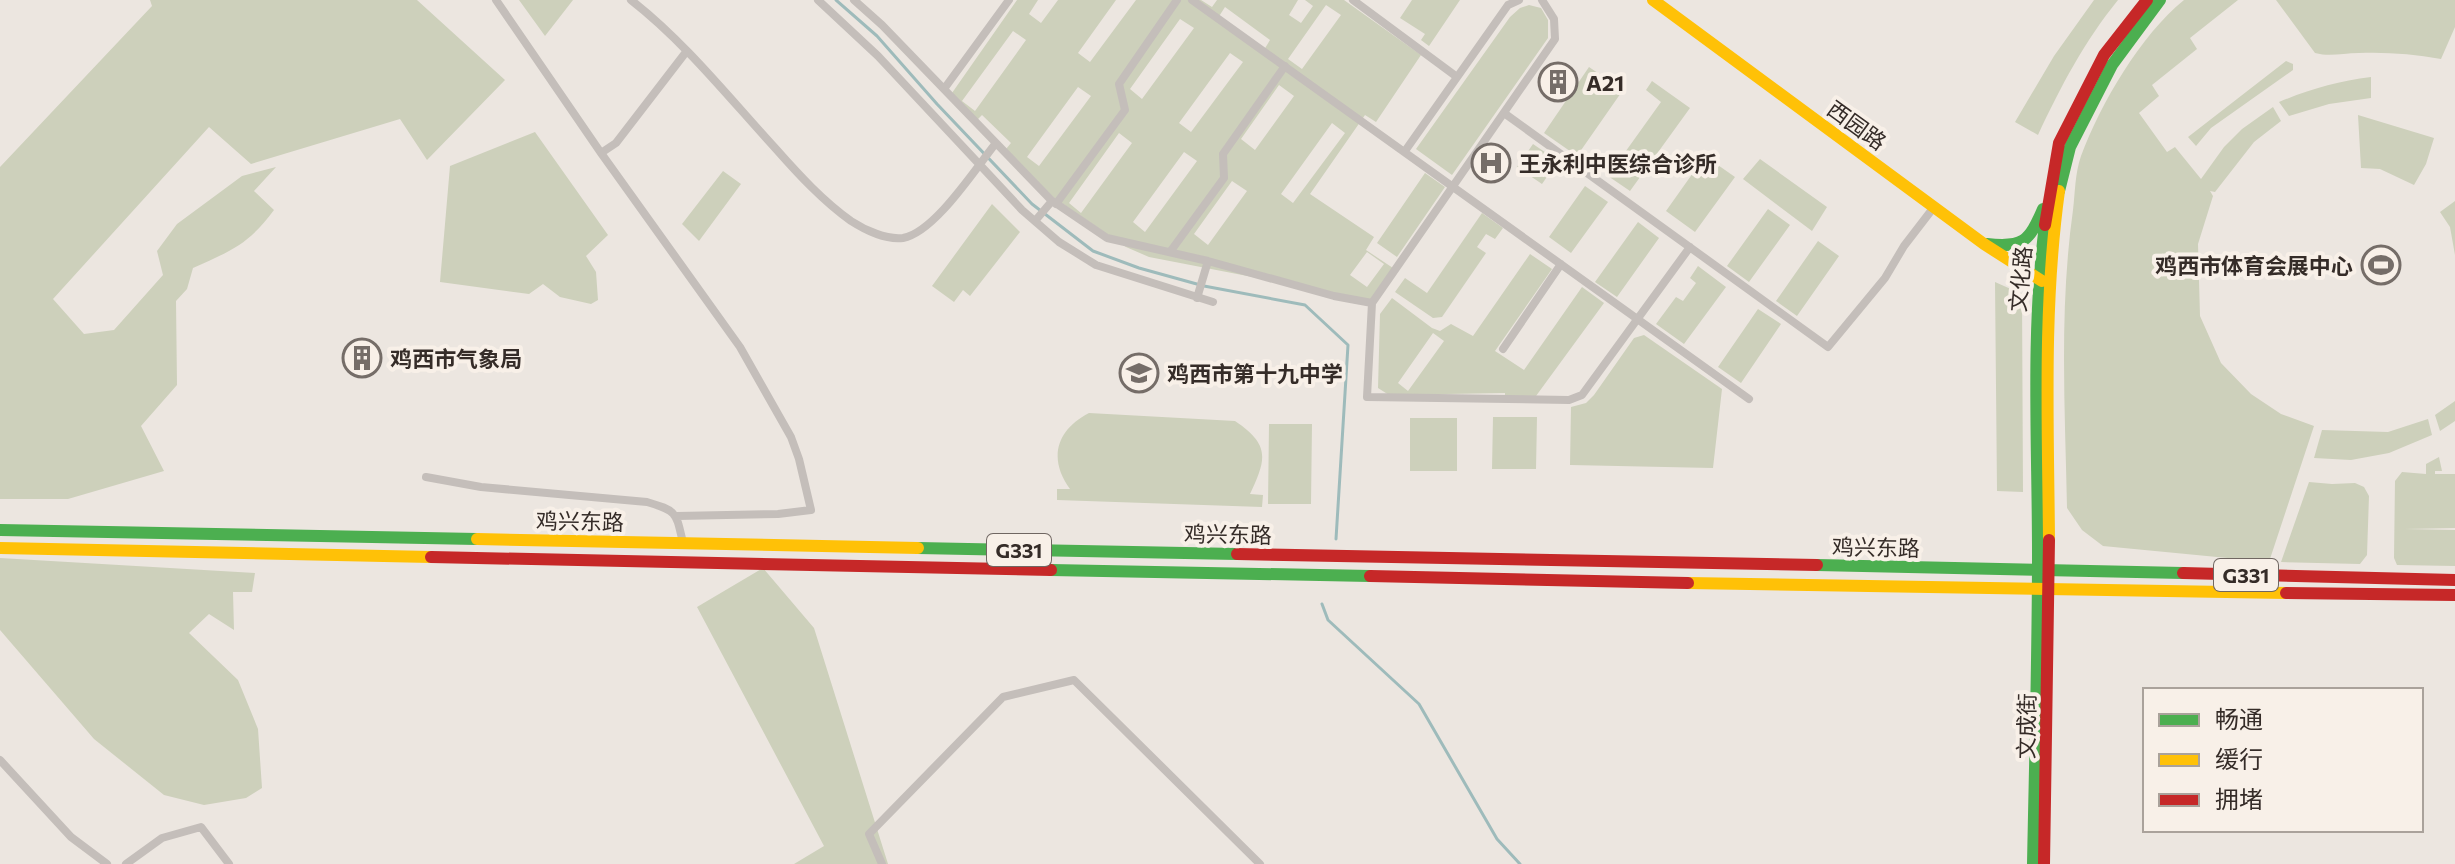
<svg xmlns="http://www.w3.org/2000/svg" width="2455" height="864" viewBox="0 0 2455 864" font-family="Commissioner,'Noto Sans SC',sans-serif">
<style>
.green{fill:#cdd0bb;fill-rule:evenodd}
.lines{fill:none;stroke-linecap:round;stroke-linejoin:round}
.stream{stroke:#9ebbbb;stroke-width:3}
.street{stroke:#c4beba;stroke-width:8}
.fast{stroke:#4caf50;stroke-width:12}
.slow{stroke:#ffc107;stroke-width:12}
.jam{stroke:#c62828;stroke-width:12}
.labels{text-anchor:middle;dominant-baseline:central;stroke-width:8;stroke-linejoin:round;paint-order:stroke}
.shield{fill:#f8f0e8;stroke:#706762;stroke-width:2}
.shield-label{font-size:20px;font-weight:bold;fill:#352c28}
.poi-label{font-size:22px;font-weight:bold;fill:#352c28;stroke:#f8f0e8;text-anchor:start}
.street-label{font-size:22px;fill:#352c28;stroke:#f8f0e8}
</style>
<rect width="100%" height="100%" fill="#ece6e0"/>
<path class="green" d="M150,0H417L505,80L427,160L400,119L251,164L209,127L53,299L84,334L114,330L163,275L157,251L177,224L242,176L276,167L254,191L274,210C249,244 231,251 193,268L187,289L176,301L177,385L141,426L164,471L68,499H0V167L152,6Z
M519,0H573L545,36Z
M1017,0H1038L1029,14L1041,23L1058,0H1116L1078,53L1090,62L1136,0H1201L1212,7L1217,0H1298L1289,15L1301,23L1313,6L1305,0H1344L1421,55L1376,122L1365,115L1310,194L1374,237L1366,250L1393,268L1371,300L1149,257L1126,247L1053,197L1006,149L1011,143L982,115L977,120L952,93ZM1326,5L1341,15L1302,69L1288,59ZM1225,7L1270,40L1264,50L1218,18ZM1180,19L1194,28L1142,99L1130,89ZM1013,31L1026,40L975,111L962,101ZM1230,53L1243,62L1191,132L1179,123ZM1279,85L1294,96L1255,150L1241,139ZM1078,87L1091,96L1039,166L1027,157ZM1332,123L1345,133L1293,203L1281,194ZM1119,133L1132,143L1081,213L1069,203ZM1184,152L1197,161L1145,232L1133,222ZM1232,181L1247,191L1208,245L1194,234ZM1367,252L1384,264L1367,287L1350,275Z
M1412,0H1460L1429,46L1421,40L1425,34L1400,18Z
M2094,0H2118C2084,42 2061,86 2038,135L2015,122L2054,56Z
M2184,0H2238L2190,38L2197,49L2152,85L2159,96L2139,113L2167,152L2175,147L2201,179L2224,147L2242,129L2273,107L2281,121L2254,142L2215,192L2210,191L2213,196L2198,244L2200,316L2221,363L2251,394L2281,414L2314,426L2269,562L2103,546L2082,530L2067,508C2065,409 2059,309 2073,210C2075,193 2075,173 2081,156C2101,103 2140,36 2184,0Z
M2276,0H2455V27L2441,59C2413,54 2387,52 2359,53C2343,53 2330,57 2315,53Z
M1529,5L1541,8L1548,20V38L1452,175L1416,149L1510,17L1520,8Z
M2286,61L2293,64V70L2211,128L2196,146L2188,137Z
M1589,67L1623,90L1577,156L1544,133Z
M2371,77V98L2329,104L2289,116L2279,102C2310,89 2338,81 2371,77Z
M1652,81L1690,108L1630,191L1608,176L1661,102L1646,90Z
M2358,115L2434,138L2426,164L2414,185L2380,169L2361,168Z
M535,132L608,235L586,256L596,272L598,300L591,304L560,297L543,284L529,294L440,282L450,166Z
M1533,144L1558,161L1542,184L1517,167Z
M1705,156L1735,177L1695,232L1666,211Z
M1760,159L1827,207L1812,231L1743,179Z
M723,171L741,184L699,241L682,224Z
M1425,173L1445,187L1397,257L1377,243Z
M1585,186L1608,202L1571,253L1549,237Z
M2455,201V255L2450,227L2440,212Z
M992,204L1020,232L970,296L963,290L954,302L932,286Z
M1768,209L1790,225L1749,282L1727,266Z
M1482,213L1503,228L1495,239L1486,234L1477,247L1486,253L1442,317L1433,318L1395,292L1405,278L1427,293Z
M1638,222L1659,238L1617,297L1595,282Z
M1818,241L1839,256L1797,316L1776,301Z
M1530,254L1552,269L1495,351L1524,370L1582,287L1604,303L1536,396H1505V393L1389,395L1378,388L1380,314L1392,298L1432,328L1440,331L1451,324L1473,336ZM1433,333L1444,341L1408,391L1398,383Z
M1698,266L1726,287L1684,344L1656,324L1676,297L1683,301L1696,283L1690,278Z
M1995,282L2022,294L2023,492L1997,491Z
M1758,309L1781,324L1741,383L1718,367Z
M1644,335L1722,389L1713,468L1570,465L1571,407L1586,403L1594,395L1634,338Z
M2455,401V421L2440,431L2435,415Z
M1089,413L1235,421C1271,445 1266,460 1250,494L1263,495L1262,507L1057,500V489H1070C1048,459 1056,430 1089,413Z
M1493,417H1537L1536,469H1492Z
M1410,418H1457V471H1410Z
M2428,419L2432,435L2389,453L2351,460L2314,458L2322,430L2388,432Z
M1269,424H1312L1311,504H1268Z
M2439,457L2442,471H2435V474H2455V528L2405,529L2455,530V566L2397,565L2394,558L2395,481L2402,472L2426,474V464Z
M2309,482L2332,484L2355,483L2364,487L2369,496L2367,555L2360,564L2281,562Z
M0,558L255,573L252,592H233L234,630L209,614L189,633L238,680L258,729L262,788L246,798L204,805L164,795L94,739L0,630Z
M763,568L814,628L888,864H794L824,846L697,607Z"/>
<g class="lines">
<path class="stream" d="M836,0L877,36L937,104L1032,204L1093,251L1139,268L1204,286L1305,305L1348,345L1336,539
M1322,604L1328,620L1419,704L1497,839L1520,864"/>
<path class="street" d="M496,0L601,153L740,347L791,437L799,459L811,510L778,514L677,516
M631,0C685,42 730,99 776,149C799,175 823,201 851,221C865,230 886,240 903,238C935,232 975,169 996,143
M818,0L878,56L1022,210L1059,242L1096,265L1213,302
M854,0L882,25L1051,200L1107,238L1208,261L1334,296L1372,303L1367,397L1569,400L1582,395L1690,247
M1192,0L1749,399
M1353,0L1457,77
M944,89L1009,0
M1504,113L1828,347L1885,278L1904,246L1934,207
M1405,151L1508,5L1519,0
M601,153L616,143L686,52
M1056,204L1125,110L1119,84L1177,0
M1035,221L1052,201
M1170,252L1224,178L1223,154L1285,66
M1197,298L1208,261
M1372,303L1555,39L1554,19L1542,0
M1503,349L1561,264
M426,477L481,487L647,502C678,511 676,513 683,543
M0,760L71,837L107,864
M126,864L162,838L201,827L229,864
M882,864L869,834L1003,697L1074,680L1260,864"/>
<path class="fast" d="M2059,191L2070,147L2112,65L2160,0
M1987,244C2023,248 2029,242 2043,209
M0,530L477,539
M918,548L1237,554
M1817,565L2183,573
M1051,570L1370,576
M2033,864C2035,761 2038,657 2038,553C2038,444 2031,334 2045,225"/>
<path class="slow" d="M1653,0L1984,244L2042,281
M477,539L918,548
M2049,540C2048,423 2043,306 2059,191
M0,548L431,557
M1688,583L2286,593"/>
<path class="jam" d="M2045,225L2059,143L2104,55L2147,0
M1237,554L1817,565
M431,557L1051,570
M2183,573L2455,580
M1370,576L1688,583
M2286,593L2455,595
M2044,864L2049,540"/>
</g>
<defs>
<g id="building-ring" transform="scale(2)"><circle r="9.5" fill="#f8f0e8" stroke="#756d68" stroke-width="1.5"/><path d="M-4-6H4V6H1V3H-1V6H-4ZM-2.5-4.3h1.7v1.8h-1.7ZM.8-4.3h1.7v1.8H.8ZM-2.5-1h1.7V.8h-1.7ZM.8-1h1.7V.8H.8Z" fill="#756d68"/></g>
<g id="hospital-ring" transform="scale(2)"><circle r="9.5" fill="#f8f0e8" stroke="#756d68" stroke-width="1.5"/><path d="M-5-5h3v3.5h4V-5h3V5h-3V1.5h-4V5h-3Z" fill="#756d68"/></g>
<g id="stadium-ring" transform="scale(2)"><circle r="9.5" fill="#f8f0e8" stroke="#756d68" stroke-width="1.5"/><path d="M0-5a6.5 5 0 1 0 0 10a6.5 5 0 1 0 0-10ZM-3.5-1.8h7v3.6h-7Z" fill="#756d68"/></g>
<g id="school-ring" transform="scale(2)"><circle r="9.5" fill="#f8f0e8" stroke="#756d68" stroke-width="1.5"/><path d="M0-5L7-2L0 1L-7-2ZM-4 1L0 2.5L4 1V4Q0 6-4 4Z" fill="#756d68"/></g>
</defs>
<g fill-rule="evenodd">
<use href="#building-ring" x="1558" y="82"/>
<use href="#hospital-ring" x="1491" y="163"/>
<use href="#stadium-ring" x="2381" y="265"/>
<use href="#building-ring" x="362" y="358"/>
<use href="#school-ring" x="1139" y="373"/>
</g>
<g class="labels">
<g class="shield">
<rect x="987" y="534" width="64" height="32" rx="6"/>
<rect x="2214" y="559" width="64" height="32" rx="6"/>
</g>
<g class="shield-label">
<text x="1019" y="550">G331</text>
<text x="2246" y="575">G331</text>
</g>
<g class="poi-label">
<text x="1586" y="82">A21</text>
<text x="1519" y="163">王永利中医综合诊所</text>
<text x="2353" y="265" text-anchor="end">鸡西市体育会展中心</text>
<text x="390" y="358">鸡西市气象局</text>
<text x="1167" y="373">鸡西市第十九中学</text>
</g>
<g class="street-label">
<text transform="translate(1857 125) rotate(36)">西园路</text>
<text transform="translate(2020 279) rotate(-85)">文化路</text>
<text transform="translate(580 521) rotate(1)">鸡兴东路</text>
<text transform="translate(1228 534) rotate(1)">鸡兴东路</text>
<text transform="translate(1876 547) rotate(1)">鸡兴东路</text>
<text transform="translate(2026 726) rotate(-89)">文成街</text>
</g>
</g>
<rect x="2143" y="688" width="280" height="144" fill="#f8f0e8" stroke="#aaa29b" stroke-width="2"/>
<rect x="2159" y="714" width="40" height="12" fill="#4caf50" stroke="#aaa29b" stroke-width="2"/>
<text x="2215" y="728" font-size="24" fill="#352c28">畅通</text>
<rect x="2159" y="754" width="40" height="12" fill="#ffc107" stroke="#aaa29b" stroke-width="2"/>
<text x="2215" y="768" font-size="24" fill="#352c28">缓行</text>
<rect x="2159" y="794" width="40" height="12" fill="#c62828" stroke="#aaa29b" stroke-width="2"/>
<text x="2215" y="808" font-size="24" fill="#352c28">拥堵</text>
</svg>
